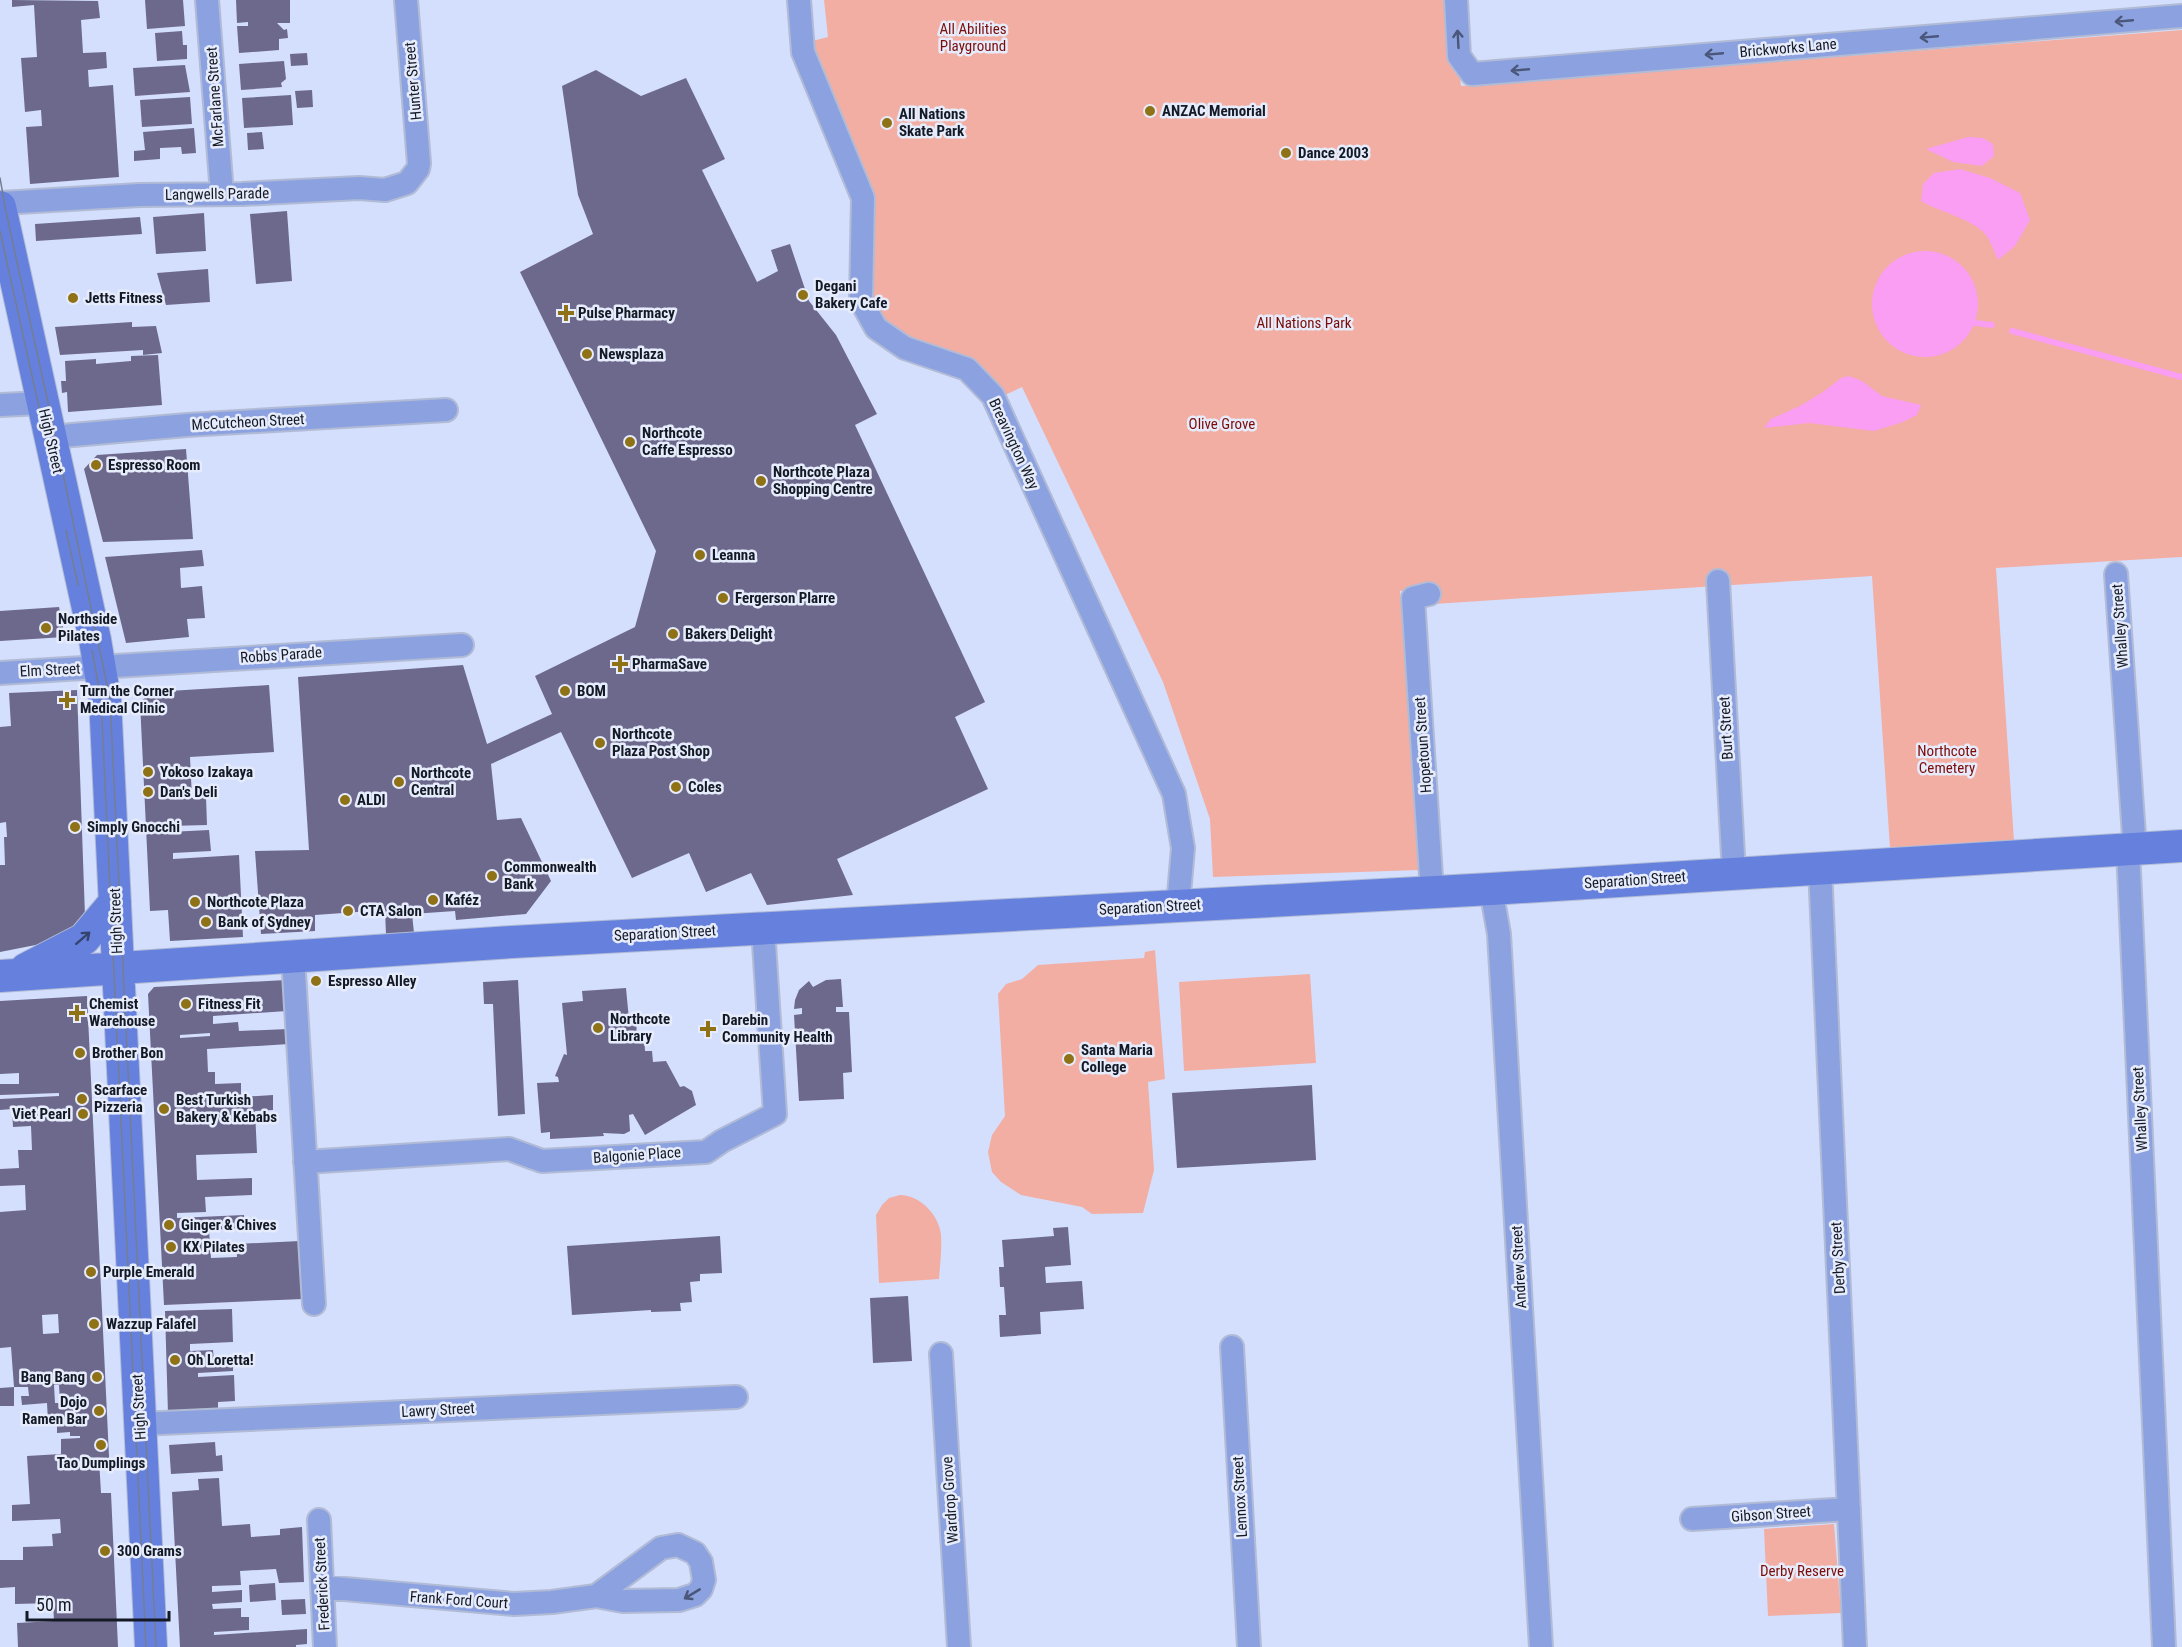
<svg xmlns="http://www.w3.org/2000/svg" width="2182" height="1647" viewBox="0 0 2182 1647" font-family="'Roboto Condensed',sans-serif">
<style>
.green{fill:#f2aea3}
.water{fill:#f99ef2}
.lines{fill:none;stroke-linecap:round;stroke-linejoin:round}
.stream{stroke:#f99ef2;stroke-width:6}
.building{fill:#6d698c;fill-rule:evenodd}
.street-casing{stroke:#b1bbd6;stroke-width:26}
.secondary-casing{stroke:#b1bbd6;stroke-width:34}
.street{stroke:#8ca2e0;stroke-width:22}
.secondary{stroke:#6581dd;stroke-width:32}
.tram{stroke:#757d92;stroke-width:1.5}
.oneway{stroke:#4a577a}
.oneway2{stroke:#34436f}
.poi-dot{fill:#8f7116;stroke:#e6ecfb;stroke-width:2}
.labels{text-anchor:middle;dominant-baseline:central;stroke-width:5;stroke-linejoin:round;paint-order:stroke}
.park-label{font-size:15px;fill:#7b0b06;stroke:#e6ecfb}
.street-label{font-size:15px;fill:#141926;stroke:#e6ecfb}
.poi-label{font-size:15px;font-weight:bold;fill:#141926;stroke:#e6ecfb;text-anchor:start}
</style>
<rect width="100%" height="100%" fill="#d4dffd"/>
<path class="green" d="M824,0H1451L1461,86L2182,30V557L1996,568L2014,841L1890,848L1872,576L1434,604L1432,588L1400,591L1419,870L1213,877L1210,819L1163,682L1022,387L1005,395L908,342L880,319L867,281L875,236L868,187L815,64L812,41L828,37Z
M1155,950L1165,1079L1148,1082L1154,1170L1143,1213L1092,1214L1082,1207L1021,1195L1001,1182L992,1172L988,1152L992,1135L1005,1116L998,994L1006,984L1022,979L1038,965L1144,958L1145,952Z
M1310,974L1316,1063L1184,1071L1179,982Z
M900,1195C920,1195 939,1215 941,1235C942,1250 940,1265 939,1279L879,1283L876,1215L882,1205L889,1198Z
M1834,1524L1841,1613L1768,1616L1764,1529Z"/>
<path class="water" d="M1968,137L1983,138L1993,144L1994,156L1982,166L1953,162L1926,149Z
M1960,169L1990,178L2020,193L2030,220L2015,246L1998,260C1994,252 1991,241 1985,234C1971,218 1939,212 1921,201L1923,184L1934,173Z
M1872 304a53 53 0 1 1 106 0a53 53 0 1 1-106 0Z
M1849,376L1862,381L1882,396L1921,405L1917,415L1903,422L1874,431L1809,423L1764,428L1771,419L1800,406L1823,392L1841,378Z"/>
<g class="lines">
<path class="stream" d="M1975,323L1992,325
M2012,331L2182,377"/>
</g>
<path class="building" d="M12,0L98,1L100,18L81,20L83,53L106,52L107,68L88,70L89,87L113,85L119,177L30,184L26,127L42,126L41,110L25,112L21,58L37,57L34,5L12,7Z
M145,0H183L185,26L147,29Z
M236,0H290V23H277L284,30L287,29L288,38L279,39V50L239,53L237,26H248V22L237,23Z
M182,31L183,45H187V59L157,61L155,33Z
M307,53L308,65L291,66L290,54Z
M284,61L286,79L281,83L282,87L241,90L239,64Z
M185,65L190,92L135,96L133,68Z
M596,70L641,96L686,78L725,159L702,170L757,282L778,271L771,250L790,244L809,301L836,335L877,414L855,425L985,702L955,717L988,789L837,859L853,895L767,905L751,873L706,892L689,853L632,878L561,732L491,764L497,820L521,818L551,881L526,914L456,920L455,911L412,914L414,933L386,935L385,910L315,915V931L261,934L255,851L309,850L298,677L463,665L487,744L552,714L535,676L635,627L656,551L520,272L593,234L578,195L562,86Z
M312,90L313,107L297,108L295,91Z
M291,95L293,125L244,128L242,98Z
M190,97L192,124L142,127L140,100Z
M194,128L196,153L182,154L181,147L160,148V159L134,161V151L145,150L143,132Z
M262,132L264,149L248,150L247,133Z
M287,211L292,281L256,284L250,214Z
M204,213L206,251L156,254L153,217Z
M140,217L142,234L36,241L35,224Z
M208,269L210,302L166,305L157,273Z
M132,322V327L156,326L162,353L143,355V350L60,355L55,327Z
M158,355L162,405L68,412L67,392L62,393L61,381H66L65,361L96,359V364L131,361V356Z
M186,449L193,539L103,542L84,469L97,455Z
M202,550L204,566L180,568L181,588L202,586L205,618L187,619L189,637L126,643L105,557Z
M59,607L65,637L0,641V611Z
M269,685L274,752L190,757L192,798L206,797L207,825L169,826V832L209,830L211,851L173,853V859L239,855L243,937L170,941L168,910L150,911L140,702L152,692Z
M77,690L85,916L80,928L56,941L0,952V865H5L4,837H7L6,822L0,823V727L11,726L9,693Z
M841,979L843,1007H836V1012H849L852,1072L843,1073L844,1099L799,1101L794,1015L802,1014V1008L794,1009L795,1000L799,990L809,981L813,987L826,980Z
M286,980L287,1011L213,1016V1024L238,1022L239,1031L288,1029L289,1044L207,1049L208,1072H215V1084L241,1083V1097L273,1095V1110L255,1111L257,1153L196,1155L197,1180L252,1178V1195L205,1197L206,1212L177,1213V1218L244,1215L245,1228L209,1230L211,1258L237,1257L236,1244L300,1241L303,1299L164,1305L148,994L154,987ZM210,1033V1036L180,1038V1035Z
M518,980L525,1114L498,1116L493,1004H484L483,982Z
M626,988L629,1020H636L637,1036L644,1035L645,1051H652L653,1062L666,1061L680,1087L684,1086L692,1091L696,1105L645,1135L633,1114L629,1115L630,1131L624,1134L603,1133L604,1136L550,1139V1132L541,1133L537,1083L559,1082L558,1077L555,1076L564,1054L567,1055L562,1003L583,1001L582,991Z
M87,996L109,1456V1460H99L101,1493H111L118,1647H18L17,1623L54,1621L53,1603L15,1604V1587L0,1588V1560H23V1547L53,1546L52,1534L61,1533L60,1519L12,1521V1505L30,1504L27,1456L61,1454V1439L80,1438V1436H70V1432L57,1433V1421L48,1422L47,1403L22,1405L21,1396H29L28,1387H14L11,1347L0,1348V1212L26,1210L25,1185L0,1186V1169L19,1168L18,1150H32L31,1126L13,1127L12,1109L0,1110V1099L59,1096V1093L0,1095V1084H19V1073L0,1074V1001ZM58,1314L59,1333L43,1334L42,1315ZM54,1385H59L60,1403H55Z
M1312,1085L1316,1160L1177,1168L1172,1093Z
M1068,1227L1071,1265L1045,1267L1046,1283L1082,1281L1084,1309L1040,1312L1041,1334L1000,1337L999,1315H1006L1004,1287H1000L999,1267H1004L1002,1240L1054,1236L1053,1228Z
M720,1236L722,1273L700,1274V1281L690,1282L692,1302L680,1303L681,1311L651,1312V1310L572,1315L567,1246Z
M908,1296L912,1361L873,1363L870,1298Z
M232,1309L233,1342L190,1344V1351L213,1350L214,1361H233V1371L198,1373V1377L234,1375L235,1401L218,1402V1412L168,1414L165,1311Z
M14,1387V1406H0V1388Z
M215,1442L216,1456L222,1455L223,1471L171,1474L169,1445Z
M219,1478L222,1526L250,1524L251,1537L280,1535V1529L302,1527L304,1582L279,1583L276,1569L240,1571L241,1585L212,1586V1592L242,1590V1602L212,1604L213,1609L241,1608V1617H249V1630L214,1632V1635L307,1629V1644L296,1645V1647H180L172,1492L199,1490L198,1479Z
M275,1583L276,1600L250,1602L249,1585Z
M305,1599L306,1614L282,1615L281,1600Z"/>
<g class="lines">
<g class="street-casing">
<path id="street" d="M207,0L222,194
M799,0L803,52L863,198L861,301L876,328L905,348L967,369L993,396L1174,794L1183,848L1178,906
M1456,0L1459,56L1472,74L2182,16
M0,203L140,195L242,194L359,188L385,190L407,183L418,169L419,163L406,0
M0,405L43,403
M50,437L187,425L446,410
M2116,574L2134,836L2128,849L2164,1647
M1718,581L1734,874
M1429,594L1413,598L1432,892
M0,673L462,645
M1820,868L1855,1647
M1491,889L1499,934L1541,1647
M293,957L314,1304
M305,1162L509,1149L542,1161L706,1152L722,1141L775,1114L763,928
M1232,1347L1249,1647
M941,1354L959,1647
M140,1424L736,1397
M1692,1519L1849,1509
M319,1520L325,1647
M322,1587L514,1604L552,1602L596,1596L623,1601L679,1600L695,1595L701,1589L704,1580L701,1562L695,1553L678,1545L661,1548L596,1596"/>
</g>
<g class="secondary-casing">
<path id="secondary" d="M0,207L95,640L105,699L151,1647
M26,969L84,939L115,902
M0,976L512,942L1491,889L2182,846"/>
</g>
<use href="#street" class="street"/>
<use href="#secondary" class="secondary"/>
<path class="tram" d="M0,178L6,212L51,416L110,699L156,1647
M0,231L48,448
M66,530L78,585
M92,650L101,699L146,1647"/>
</g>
<defs><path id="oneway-shaft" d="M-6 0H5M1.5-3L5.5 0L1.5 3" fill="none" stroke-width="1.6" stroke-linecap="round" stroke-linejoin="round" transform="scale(1.5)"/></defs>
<g class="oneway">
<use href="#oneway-shaft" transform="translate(2124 21) rotate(175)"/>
<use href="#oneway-shaft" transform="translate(1929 37) rotate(175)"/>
<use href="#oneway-shaft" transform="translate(1458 39) rotate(-93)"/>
<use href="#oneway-shaft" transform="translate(1714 54) rotate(175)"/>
<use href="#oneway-shaft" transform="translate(1520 70) rotate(175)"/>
<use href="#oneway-shaft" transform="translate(692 1594) rotate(149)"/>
</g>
<use class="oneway2" href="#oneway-shaft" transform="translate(83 938) rotate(-41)"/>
<g class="poi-dot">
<circle cx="1150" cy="111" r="6"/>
<circle cx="887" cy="123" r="6"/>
<circle cx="1286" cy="153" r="6"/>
<circle cx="803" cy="295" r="6"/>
<circle cx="73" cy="298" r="6"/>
<path d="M563 304h6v6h6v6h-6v6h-6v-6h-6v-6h6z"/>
<circle cx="587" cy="354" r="6"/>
<circle cx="630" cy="442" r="6"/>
<circle cx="96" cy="465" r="6"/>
<circle cx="761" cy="481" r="6"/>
<circle cx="700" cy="555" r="6"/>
<circle cx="723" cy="598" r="6"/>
<circle cx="46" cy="628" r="6"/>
<circle cx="673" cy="634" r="6"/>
<path d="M617 655h6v6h6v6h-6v6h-6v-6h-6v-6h6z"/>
<circle cx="565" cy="691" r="6"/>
<path d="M64 691h6v6h6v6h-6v6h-6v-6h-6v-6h6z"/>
<circle cx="600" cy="743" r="6"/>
<circle cx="148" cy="772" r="6"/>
<circle cx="399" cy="782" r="6"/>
<circle cx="676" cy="787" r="6"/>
<circle cx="148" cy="792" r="6"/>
<circle cx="345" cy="800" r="6"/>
<circle cx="75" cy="827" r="6"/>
<circle cx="492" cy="876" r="6"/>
<circle cx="433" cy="900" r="6"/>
<circle cx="195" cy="902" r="6"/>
<circle cx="348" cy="911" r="6"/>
<circle cx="206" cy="922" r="6"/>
<circle cx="316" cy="981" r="6"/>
<circle cx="186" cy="1004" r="6"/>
<path d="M74 1004h6v6h6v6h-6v6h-6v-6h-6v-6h6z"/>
<circle cx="598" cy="1028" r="6"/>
<path d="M705 1020h6v6h6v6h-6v6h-6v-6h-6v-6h6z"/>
<circle cx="80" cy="1053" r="6"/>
<circle cx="1069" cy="1059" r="6"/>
<circle cx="82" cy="1099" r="6"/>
<circle cx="164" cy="1109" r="6"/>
<circle cx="83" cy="1114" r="6"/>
<circle cx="169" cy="1225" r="6"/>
<circle cx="171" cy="1247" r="6"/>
<circle cx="91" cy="1272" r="6"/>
<circle cx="94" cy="1324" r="6"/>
<circle cx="175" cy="1360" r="6"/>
<circle cx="97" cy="1377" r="6"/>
<circle cx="99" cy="1411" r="6"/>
<circle cx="101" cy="1445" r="6"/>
<circle cx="105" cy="1551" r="6"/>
</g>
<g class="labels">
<g class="park-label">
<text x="973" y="29">All Abilities<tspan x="973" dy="17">Playground</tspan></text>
<text x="1304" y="323">All Nations Park</text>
<text x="1222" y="424">Olive Grove</text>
<text x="1947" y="751">Northcote<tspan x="1947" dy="17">Cemetery</tspan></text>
<text x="1802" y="1571">Derby Reserve</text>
</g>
<g class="street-label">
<text transform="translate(1788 48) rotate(-5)">Brickworks Lane</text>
<text transform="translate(413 81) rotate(-95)">Hunter Street</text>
<text transform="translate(215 97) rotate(-94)">McFarlane Street</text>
<text transform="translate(217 194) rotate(-1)">Langwells Parade</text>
<text transform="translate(248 422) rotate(-3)">McCutcheon Street</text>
<text transform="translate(51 441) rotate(77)">High Street</text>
<text transform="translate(1014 444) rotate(65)">Breavington Way</text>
<text transform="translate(2120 626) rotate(-94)">Whalley Street</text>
<text transform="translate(281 655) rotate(-4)">Robbs Parade</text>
<text transform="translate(50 670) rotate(-3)">Elm Street</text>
<text transform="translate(1726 728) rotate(-93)">Burt Street</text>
<text transform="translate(1423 745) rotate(-94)">Hopetoun Street</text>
<text transform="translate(1635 880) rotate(-4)">Separation Street</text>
<text transform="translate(1150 907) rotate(-3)">Separation Street</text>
<text transform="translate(116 921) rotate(-92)">High Street</text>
<text transform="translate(665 933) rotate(-3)">Separation Street</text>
<text transform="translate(2140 1109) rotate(-93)">Whalley Street</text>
<text transform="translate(637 1155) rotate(-4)">Balgonie Place</text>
<text transform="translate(1838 1258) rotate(-93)">Derby Street</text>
<text transform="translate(1519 1267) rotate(-93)">Andrew Street</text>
<text transform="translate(139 1407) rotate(-93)">High Street</text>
<text transform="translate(438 1410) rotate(-3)">Lawry Street</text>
<text transform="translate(1240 1497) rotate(-93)">Lennox Street</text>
<text transform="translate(950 1500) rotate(-94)">Wardrop Grove</text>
<text transform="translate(1771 1514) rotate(-4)">Gibson Street</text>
<text transform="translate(322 1584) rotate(-93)">Frederick Street</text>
<text transform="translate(459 1600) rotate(4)">Frank Ford Court</text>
</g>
<g class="poi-label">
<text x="1162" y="111">ANZAC Memorial</text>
<text x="899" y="114">All Nations<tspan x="899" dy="17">Skate Park</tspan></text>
<text x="1298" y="153">Dance 2003</text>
<text x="815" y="286">Degani<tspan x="815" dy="17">Bakery Cafe</tspan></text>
<text x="85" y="298">Jetts Fitness</text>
<text x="578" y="313">Pulse Pharmacy</text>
<text x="599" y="354">Newsplaza</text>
<text x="642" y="433">Northcote<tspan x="642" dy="17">Caffe Espresso</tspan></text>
<text x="108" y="465">Espresso Room</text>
<text x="773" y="472">Northcote Plaza<tspan x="773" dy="17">Shopping Centre</tspan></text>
<text x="712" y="555">Leanna</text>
<text x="735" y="598">Fergerson Plarre</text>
<text x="58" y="619">Northside<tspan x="58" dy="17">Pilates</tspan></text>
<text x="685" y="634">Bakers Delight</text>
<text x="632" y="664">PharmaSave</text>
<text x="80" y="691">Turn the Corner<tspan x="80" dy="17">Medical Clinic</tspan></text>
<text x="577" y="691">BOM</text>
<text x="612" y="734">Northcote<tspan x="612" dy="17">Plaza Post Shop</tspan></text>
<text x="160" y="772">Yokoso Izakaya</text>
<text x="411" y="773">Northcote<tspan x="411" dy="17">Central</tspan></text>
<text x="688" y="787">Coles</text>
<text x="160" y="792">Dan's Deli</text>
<text x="357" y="800">ALDI</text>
<text x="87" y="827">Simply Gnocchi</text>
<text x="504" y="867">Commonwealth<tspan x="504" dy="17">Bank</tspan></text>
<text x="445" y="900">Kaféz</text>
<text x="207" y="902">Northcote Plaza</text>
<text x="360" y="911">CTA Salon</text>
<text x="218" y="922">Bank of Sydney</text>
<text x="328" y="981">Espresso Alley</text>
<text x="89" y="1004">Chemist<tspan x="89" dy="17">Warehouse</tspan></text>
<text x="198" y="1004">Fitness Fit</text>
<text x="610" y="1019">Northcote<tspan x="610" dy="17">Library</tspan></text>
<text x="722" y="1020">Darebin<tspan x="722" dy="17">Community Health</tspan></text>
<text x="1081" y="1050">Santa Maria<tspan x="1081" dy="17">College</tspan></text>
<text x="92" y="1053">Brother Bon</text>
<text x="94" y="1090">Scarface<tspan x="94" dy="17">Pizzeria</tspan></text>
<text x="176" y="1100">Best Turkish<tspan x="176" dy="17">Bakery &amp; Kebabs</tspan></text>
<text x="71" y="1114" text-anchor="end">Viet Pearl</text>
<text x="181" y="1225">Ginger &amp; Chives</text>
<text x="183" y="1247">KX Pilates</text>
<text x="103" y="1272">Purple Emerald</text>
<text x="106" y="1324">Wazzup Falafel</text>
<text x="187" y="1360">Oh Loretta!</text>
<text x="85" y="1377" text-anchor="end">Bang Bang</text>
<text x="87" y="1402" text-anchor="end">Dojo<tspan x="87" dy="17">Ramen Bar</tspan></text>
<text x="101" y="1463" text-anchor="middle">Tao Dumplings</text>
<text x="117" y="1551">300 Grams</text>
</g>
</g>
<path d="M27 1611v9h142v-9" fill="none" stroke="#141926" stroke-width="3"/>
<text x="36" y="1611" font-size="18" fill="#141926" stroke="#e6ecfb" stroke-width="4.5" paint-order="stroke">50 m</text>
</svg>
